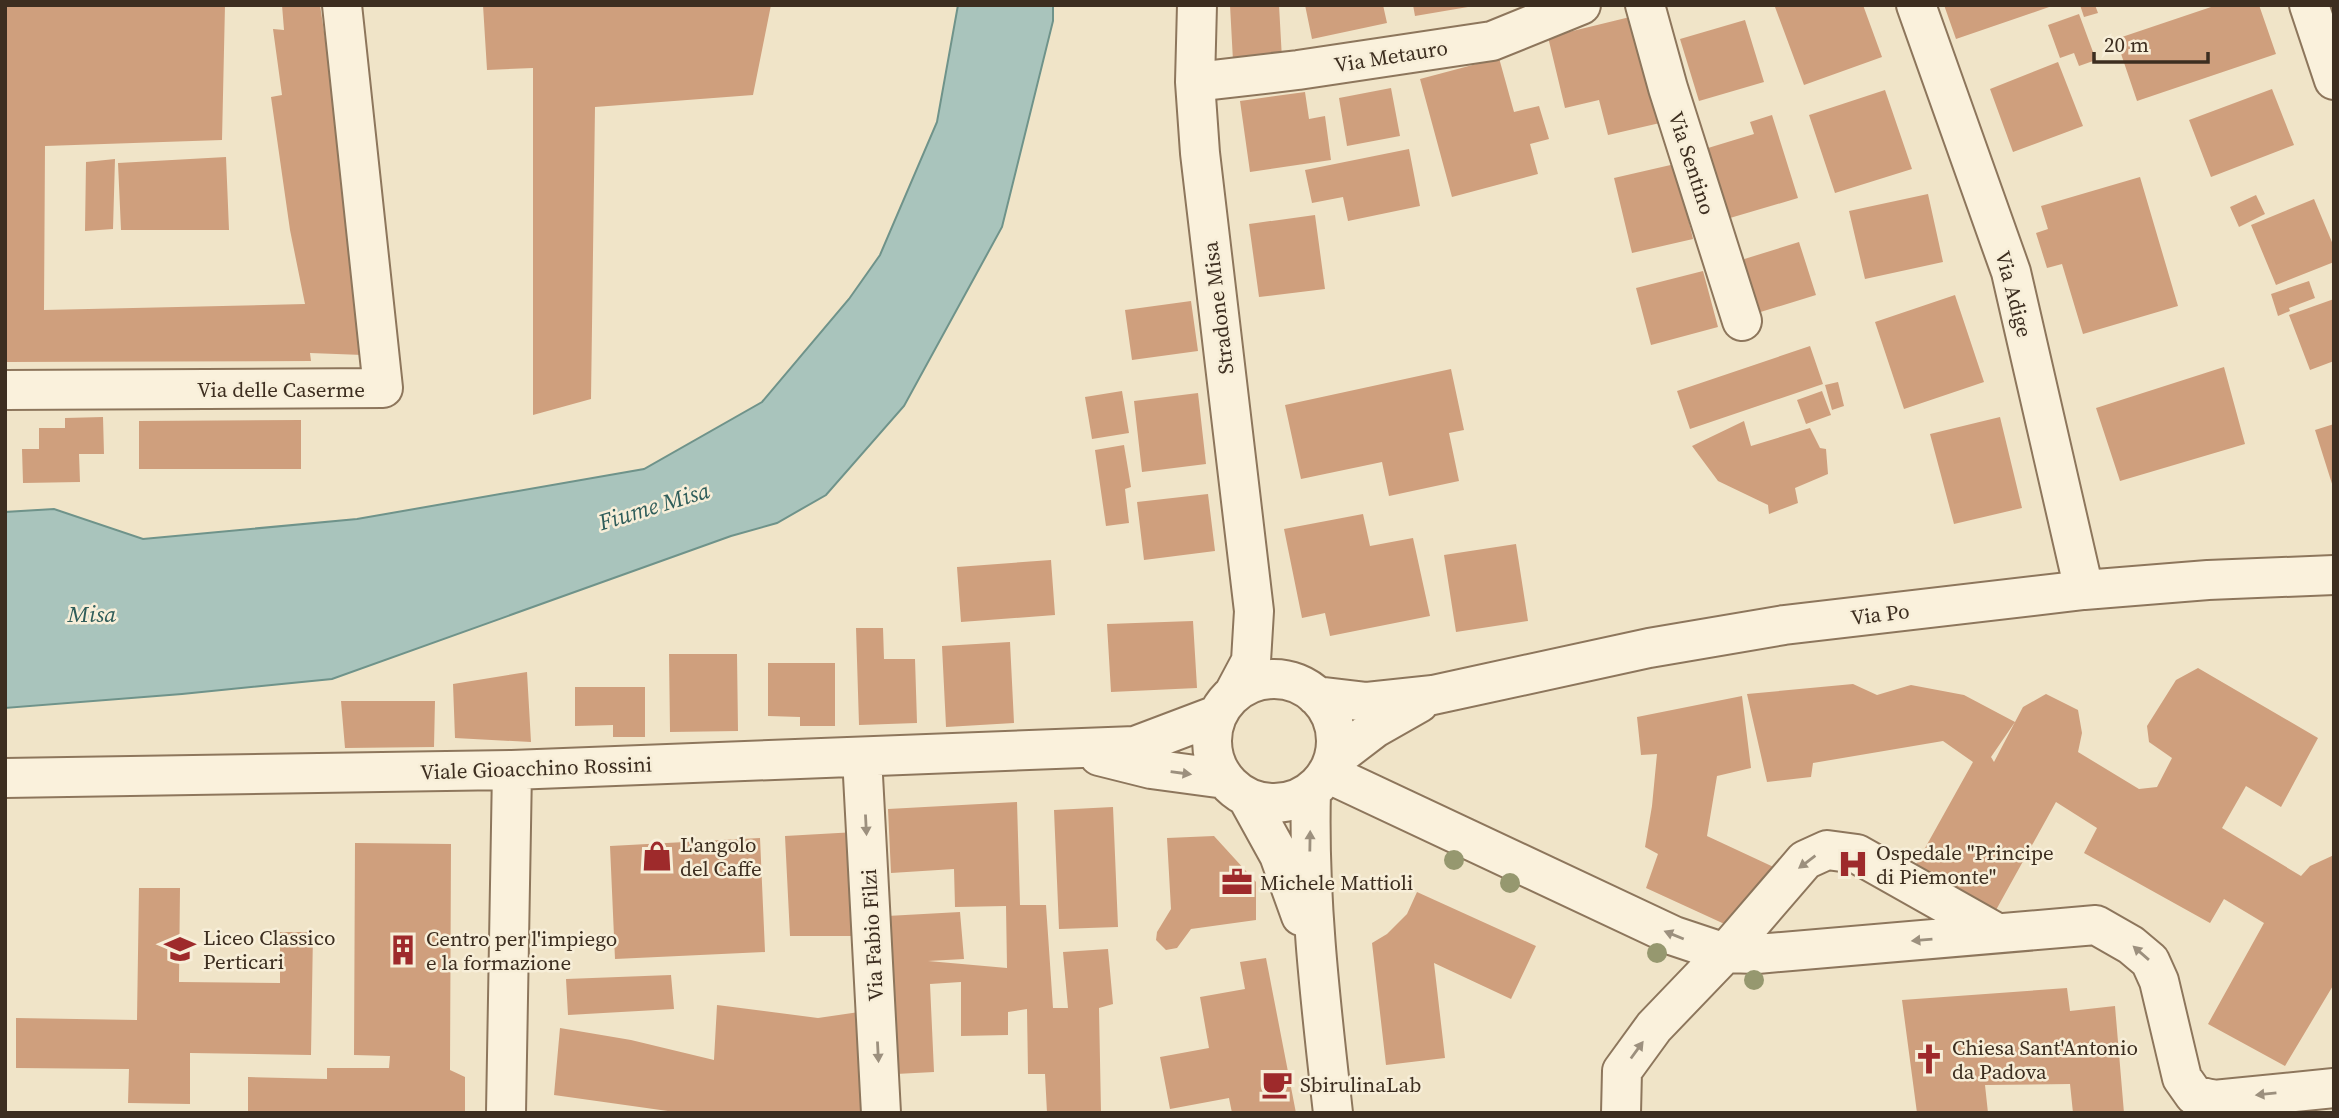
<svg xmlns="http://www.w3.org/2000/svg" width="2339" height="1118" viewBox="0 0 2339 1118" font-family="'Source Serif 4',serif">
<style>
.water{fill:#a9c4bc;stroke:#6f938a;stroke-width:2}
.building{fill:#cf9f7d;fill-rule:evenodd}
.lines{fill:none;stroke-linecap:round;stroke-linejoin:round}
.minor-casing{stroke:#8d765c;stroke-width:42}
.minor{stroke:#faf1dc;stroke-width:38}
.tree{fill:#96986f}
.oneway{fill:#9c907e}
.labels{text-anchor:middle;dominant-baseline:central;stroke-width:5;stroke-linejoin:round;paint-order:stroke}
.street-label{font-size:21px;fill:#3d2e20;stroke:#f7eed8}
.poi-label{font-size:21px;fill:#3d2e20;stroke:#f7eed8;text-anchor:start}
.water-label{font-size:23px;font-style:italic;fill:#2f5d5a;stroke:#f7eed8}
</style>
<rect width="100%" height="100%" fill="#f0e4c8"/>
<path class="water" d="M958,5H1053V21L1002,227L904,406L826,495L777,523L731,536L332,679L182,694L5,708V512L54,509L143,539L357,519L644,469L762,402L849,299L880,255L937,122Z"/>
<path class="building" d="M5,5H225L222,140L45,146L44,310L305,304L290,230L271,97L282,95L273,29L284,30L282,5H320L332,85L363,355L310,353L311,361L5,362Z
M483,5H771L753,95L595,107L591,399L533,415V68L487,70Z
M1230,5H1279L1282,59L1233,61Z
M1305,5H1383L1387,23L1312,39Z
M1413,5H1468V7L1415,16Z
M1780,5H1863L1882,57L1804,85L1775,7Z
M1944,5H2052V6L1956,39Z
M2080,5H2095L2098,13L2084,17Z
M2217,5H2259L2276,54L2137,101L2116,39Z
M2079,14L2096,60L2079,66L2074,53L2060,58L2048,25Z
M1634,16L1660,123L1608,135L1599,100L1565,108L1548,37Z
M1745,20L1764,82L1699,101L1680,39Z
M1499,58L1514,112L1539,106L1549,139L1530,144L1538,174L1452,197L1420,79Z
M2058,62L2083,126L2013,152L1990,89Z
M1391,88L1400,136L1347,146L1339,98Z
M2272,89L2294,145L2211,177L2189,120Z
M1885,90L1912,169L1835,193L1809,115Z
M1305,92L1309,119L1325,116L1331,160L1250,172L1240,101Z
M1772,115L1798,198L1730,218L1708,148L1754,134L1750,122Z
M1409,149L1420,206L1348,221L1343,197L1312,203L1305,170Z
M226,157L229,230H121L118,163Z
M115,159L113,229L85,231L86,162Z
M1675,164L1693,239L1632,253L1614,178Z
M2140,177L2178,306L2083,334L2062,264L2047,268L2036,233L2048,229L2041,206Z
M1928,194L1943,262L1865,279L1849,211Z
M2256,195L2265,214L2239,227L2230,207Z
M2314,199L2334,247V262L2276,285L2251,225Z
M1315,215L1325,289L1259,297L1249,224Z
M1799,242L1816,295L1754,314L1738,261Z
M1703,271L1718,327L1651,345L1636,288Z
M2309,281L2315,298L2289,308L2290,311L2278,316L2271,294Z
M1955,295L1984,382L1904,409L1875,322Z
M2334,299V361L2310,370L2289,315Z
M1191,301L1198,351L1132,360L1125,310Z
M1810,346L1823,384L1690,429L1677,391Z
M2224,367L2245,444L2120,481L2096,408Z
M1451,369L1464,430L1449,433L1459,481L1389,496L1382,462L1301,479L1285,405Z
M1838,382L1844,406L1832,410L1825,385Z
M1122,391L1129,433L1092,439L1085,397Z
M1822,391L1831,415L1806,424L1797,400Z
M1198,393L1206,464L1142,472L1134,401Z
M103,417L104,454H79L80,482L23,483L22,449H39V428H65V418Z
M2000,417L2022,508L1954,524L1930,434Z
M301,420V469H139V421Z
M1744,421L1751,446L1810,428L1820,448L1826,449L1828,474L1795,488L1798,503L1769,514L1768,505L1718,481L1692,446Z
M2334,424V487H2333L2315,430Z
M1124,445L1131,487L1125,489L1129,523L1106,526L1095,450Z
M1208,494L1215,551L1144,560L1137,502Z
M1363,514L1370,546L1413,538L1430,616L1330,636L1325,613L1302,618L1284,529Z
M1516,544L1528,621L1456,632L1444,555Z
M1051,560L1055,615L961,622L957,567Z
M1193,621L1197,688L1111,692L1107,624Z
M856,628H883L884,659H915L917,723L859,725Z
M1010,642L1014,723L946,727L942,646Z
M669,654H737L738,731L670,732Z
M768,663H835V726H800V717L768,716Z
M2198,668L2318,738L2281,807L2246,786L2222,828L2301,876L2310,866L2334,855V984L2285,1066L2208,1024L2264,923L2224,899L2210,923L2084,853L2097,828L2056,802L1996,910L1915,866L1973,762L1943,741L1813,763L1811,777L1767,782L1747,694L1853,684L1877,695L1911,685L1964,695L2015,722L2023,707L2046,694L2078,710L2082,733L2078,752L2139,789L2157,787L2172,758L2149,742L2147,726L2176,680ZM2015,722L1994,762L1991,757Z
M527,672L531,742L455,738L453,684Z
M575,687H645V737H613V725L575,726Z
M1742,696L1751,768L1717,776L1707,836L1782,871L1731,927L1646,888L1658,854L1645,847L1652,806L1657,754L1641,755L1637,717Z
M341,701H435L434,747L345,748Z
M1017,802L1020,905H1046L1053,1008H1068L1063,952L1108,949L1113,1004L1099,1008L1101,1113H1047L1045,1074H1028L1027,1009L1008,1012V1035L961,1036V982L930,984L934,1072L896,1074L887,916L960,912L964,959L928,961L1007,968L1006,906L955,907L954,869L891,873L888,809Z
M1113,807L1118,927L1059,929L1054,810Z
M856,832L862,936H790L785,836Z
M1214,836L1256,882V920L1191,929L1177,948L1166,950L1156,940L1157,932L1171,909L1167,838Z
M760,838L765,952L615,959L610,846Z
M355,843L451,844L450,1070L465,1077V1113H248V1077L327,1079V1068H389L390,1056L354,1055Z
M139,888H180L179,982L280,983V932H313L311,1055L190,1053V1104L128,1103L129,1069L16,1068V1018L137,1020Z
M1417,892L1536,946L1511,999L1434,963L1445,1058L1386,1065L1372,943L1387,934L1407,914Z
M1266,958L1296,1113H1232L1229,1098L1170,1109L1160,1057L1209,1048L1200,997L1245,989L1240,962Z
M671,975L674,1009L568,1015L566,979Z
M2067,988L2070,1011L2115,1006L2124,1113H2073L2070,1084L1985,1085L1988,1113H1917L1902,1000Z
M717,1005L818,1018L866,1011L871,1113H682L554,1095L560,1028L631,1040L714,1060Z"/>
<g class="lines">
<g class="minor-casing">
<path id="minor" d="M1197,5L1195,82L1200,153L1254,611L1251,661L1234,693
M1645,5L1668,88L1742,321
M1916,5L2011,272L2084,590
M2309,5L2334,80
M1195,82L1298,70L1492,41L1581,5
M5,390L383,388L342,5
M1212 741a62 62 0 1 1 124 0a62 62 0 1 1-124 0Z
M1316,696L1367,702L1433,695L1649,648L1784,625L2084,590L2208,580L2334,575
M1099,756L1151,769L1225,779
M862,757L881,1113
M1333,760L1375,728L1419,703
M1327,773L1674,936L1725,953L1757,954L2096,925L2131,945L2150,961L2159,981L2182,1078L2194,1095L2214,1100L2334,1088
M5,778L512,770L1135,746L1217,715
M1311,791C1308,899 1321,1006 1333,1113
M1247,797L1279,855L1301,916
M506,1113L512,770
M1621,1113L1622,1071L1654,1027L1725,953L1805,860L1827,850L1857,854L1997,933"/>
</g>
<use href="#minor" class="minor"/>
</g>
<g class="tree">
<circle cx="1454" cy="860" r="10"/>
<circle cx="1510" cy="883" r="10"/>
<circle cx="1657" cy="953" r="10"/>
<circle cx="1754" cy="980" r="10"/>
</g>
<defs><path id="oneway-solid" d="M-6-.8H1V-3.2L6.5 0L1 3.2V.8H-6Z" transform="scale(1.75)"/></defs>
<g class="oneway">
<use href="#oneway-solid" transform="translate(1181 773) rotate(8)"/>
<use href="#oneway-solid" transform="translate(866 825) rotate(87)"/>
<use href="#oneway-solid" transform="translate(1310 841) rotate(-89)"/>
<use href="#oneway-solid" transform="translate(1807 862) rotate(143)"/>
<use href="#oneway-solid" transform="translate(1674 935) rotate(-158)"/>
<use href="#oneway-solid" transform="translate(1922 940) rotate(175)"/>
<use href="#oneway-solid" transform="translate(2141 953) rotate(-139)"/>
<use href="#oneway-solid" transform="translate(1637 1050) rotate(-54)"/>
<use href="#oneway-solid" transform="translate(878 1052) rotate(87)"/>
<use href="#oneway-solid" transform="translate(2266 1094) rotate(174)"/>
</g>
<defs>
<g id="shop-bare" transform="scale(2.415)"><path d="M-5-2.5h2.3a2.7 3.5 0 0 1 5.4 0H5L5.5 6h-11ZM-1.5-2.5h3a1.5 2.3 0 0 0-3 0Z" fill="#9e2a2b" stroke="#f7eed8" stroke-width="2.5" paint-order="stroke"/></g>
<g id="hospital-bare" transform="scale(2.415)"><path d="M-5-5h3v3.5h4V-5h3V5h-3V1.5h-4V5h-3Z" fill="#9e2a2b" stroke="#f7eed8" stroke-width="2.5" paint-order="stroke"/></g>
<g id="office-bare" transform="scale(2.415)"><path d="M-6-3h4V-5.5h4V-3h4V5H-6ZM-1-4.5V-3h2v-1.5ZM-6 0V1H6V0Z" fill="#9e2a2b" stroke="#f7eed8" stroke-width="2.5" paint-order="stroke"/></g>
<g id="school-bare" transform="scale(2.415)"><path d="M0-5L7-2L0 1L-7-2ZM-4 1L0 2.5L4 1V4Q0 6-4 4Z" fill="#9e2a2b" stroke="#f7eed8" stroke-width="2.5" paint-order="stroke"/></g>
<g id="building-bare" transform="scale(2.415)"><path d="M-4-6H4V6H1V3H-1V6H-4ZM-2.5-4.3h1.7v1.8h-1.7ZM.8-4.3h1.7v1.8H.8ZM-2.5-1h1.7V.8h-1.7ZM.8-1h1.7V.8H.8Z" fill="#9e2a2b" stroke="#f7eed8" stroke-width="2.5" paint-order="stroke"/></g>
<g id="church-bare" transform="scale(2.415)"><path d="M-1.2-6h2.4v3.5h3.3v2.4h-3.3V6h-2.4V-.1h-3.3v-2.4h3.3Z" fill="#9e2a2b" stroke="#f7eed8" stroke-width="2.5" paint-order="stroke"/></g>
<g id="cafe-bare" transform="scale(2.415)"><path d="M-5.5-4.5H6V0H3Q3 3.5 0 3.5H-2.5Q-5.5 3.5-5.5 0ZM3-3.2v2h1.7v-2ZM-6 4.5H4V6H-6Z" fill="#9e2a2b" stroke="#f7eed8" stroke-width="2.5" paint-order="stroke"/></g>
</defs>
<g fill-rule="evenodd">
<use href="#shop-bare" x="657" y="856"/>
<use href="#hospital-bare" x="1853" y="864"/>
<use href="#office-bare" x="1237" y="882"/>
<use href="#school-bare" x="180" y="949"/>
<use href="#building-bare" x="403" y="950"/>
<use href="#church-bare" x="1929" y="1059"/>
<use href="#cafe-bare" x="1277" y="1084"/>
</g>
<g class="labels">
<g class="street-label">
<text transform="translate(1391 56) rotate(-9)">Via Metauro</text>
<text transform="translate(1692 163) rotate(72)">Via Sentino</text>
<text transform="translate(2014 294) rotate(75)">Via Adige</text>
<text transform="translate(1218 308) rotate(-97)">Stradone Misa</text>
<text x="281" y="389">Via delle Caserme</text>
<text transform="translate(1880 614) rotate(-7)">Via Po</text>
<text transform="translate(536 768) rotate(-2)">Viale Gioacchino Rossini</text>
<text transform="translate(872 935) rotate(-93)">Via Fabio Filzi</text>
</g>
<g class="poi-label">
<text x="680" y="844">L'angolo<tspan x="680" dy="24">del Caffe</tspan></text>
<text x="1876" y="852">Ospedale "Principe<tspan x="1876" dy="24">di Piemonte"</tspan></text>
<text x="1260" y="882">Michele Mattioli</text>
<text x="203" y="937">Liceo Classico<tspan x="203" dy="24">Perticari</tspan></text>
<text x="426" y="938">Centro per l'impiego<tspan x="426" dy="24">e la formazione</tspan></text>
<text x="1952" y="1047">Chiesa Sant'Antonio<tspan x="1952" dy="24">da Padova</tspan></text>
<text x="1300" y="1084">SbirulinaLab</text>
</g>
<g class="water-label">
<text transform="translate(654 506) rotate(-17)">Fiume Misa</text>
<text x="92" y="614">Misa</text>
</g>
</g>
<rect width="2339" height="1118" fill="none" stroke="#3d2e20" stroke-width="14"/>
<path d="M2094 52v10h114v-10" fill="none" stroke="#3d2e20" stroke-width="3.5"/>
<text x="2104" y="52" font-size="21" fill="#3d2e20" stroke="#f7eed8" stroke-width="5" paint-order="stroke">20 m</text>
</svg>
